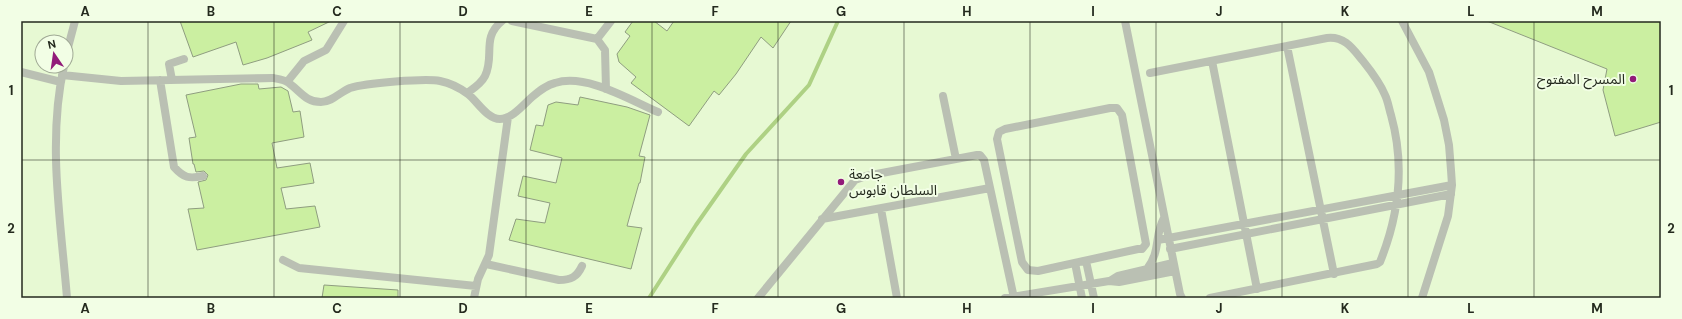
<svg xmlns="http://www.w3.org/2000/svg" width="1682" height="319" viewBox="0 0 1682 319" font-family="'DM Sans','Noto Sans Arabic',sans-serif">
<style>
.built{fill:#e7f9d3;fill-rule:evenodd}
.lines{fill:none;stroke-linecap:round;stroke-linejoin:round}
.stream{stroke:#aed184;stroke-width:4}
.building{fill:#cbefa1;stroke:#8f9d80}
.service{stroke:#bac0b3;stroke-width:8}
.grid{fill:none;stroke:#242a1e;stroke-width:1;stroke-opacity:0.55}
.poi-dot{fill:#921b79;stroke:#f2fee5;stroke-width:1.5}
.labels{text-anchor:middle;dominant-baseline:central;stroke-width:4;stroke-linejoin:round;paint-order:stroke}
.poi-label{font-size:14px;fill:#242a1e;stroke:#f2fee5;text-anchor:end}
.neatline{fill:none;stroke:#242a1e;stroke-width:1.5}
.grid-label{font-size:13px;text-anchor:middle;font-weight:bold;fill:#242a1e}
</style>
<rect width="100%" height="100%" fill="#f2fee5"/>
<path class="built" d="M21,21H1661V298H21ZM42,42H66V66H42Z"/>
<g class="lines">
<path class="stream" d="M649,298L696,225L746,154L809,85L838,21"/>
</g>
<path class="building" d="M180,21H331L308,32L312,40L267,58L243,65L236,42L193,57Z
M633,21H654L667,31L674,21H791L773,48L761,37L736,74L719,95L714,91L689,126L631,83L636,77L619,62L617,54L630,36L625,32Z
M1487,21H1661V122L1615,136L1603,90L1607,69Z
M241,84H258L259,89L281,87L288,91L293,112L300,111L304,137L272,143L277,168L310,163L314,183L281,188L286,209L315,206L320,227L197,250L188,209L204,208L198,182L206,180L208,175L204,171L196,172L194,164H193L189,138L196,137L186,95Z
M580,97L627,107L650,115L639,156L645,157L640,183H639L627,226L642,228L631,269L509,240L516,219L545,223L550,203L518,196L523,176L556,183L562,158L530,150L536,125L543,126L548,105L556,102L578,105Z
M324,285L398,290V298H322Z"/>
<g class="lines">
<path class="service" d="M512,21L597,39L605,50L606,89
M1125,21L1180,294L1182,298
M1402,21L1429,72L1444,120L1449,145L1451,170L1452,185L1448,216L1422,298
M597,39L611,21
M1287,46L1334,274
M66,55L75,21
M1212,61L1257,289
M64,66C47,141 61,223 67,298
M21,72L61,82
M1150,73L1327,38C1345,36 1353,49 1363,61C1371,71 1380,83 1385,95C1388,101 1389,109 1391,115C1405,165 1399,215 1380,262L1377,264L1210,298
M62,75L121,81L273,78C279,79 286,80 290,84C301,92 306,102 321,102C332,102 340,92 350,88C365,83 426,78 440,81C450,83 460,88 468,94C477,101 487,119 500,119C512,119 524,104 532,97C539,91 546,85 555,83C586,73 630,100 658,112
M160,80L174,167C184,178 189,179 203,176
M172,80L169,64L184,59
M287,82L304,61L326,50L344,21
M467,93C474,88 481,84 485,76C495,56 481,38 502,21
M943,96L956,159
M1110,108H1117L1122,115L1146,244L1142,249H1138L1038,271L1028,270L1022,262L997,139L999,132L1005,129Z
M881,209L897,298
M822,219L990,188
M1158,240L1452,185
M1170,249L1451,194
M283,260L299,268L476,286
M1086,261L1094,298
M1075,263L1082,298
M486,264L559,280C571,280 577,277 582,266
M1147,269C1161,251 1154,236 1164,218
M1110,281L1118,276L1173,263
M474,298L478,279L489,255L508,117
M758,298L855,180L866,176L977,155H980L984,160L1014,298
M1005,298L1109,281L1119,282L1175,271"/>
</g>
<path class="grid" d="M148,21V298M274,21V298M400,21V298M526,21V298M652,21V298M778,21V298M904,21V298M1030,21V298M1156,21V298M1282,21V298M1408,21V298M1534,21V298M21,160H1661"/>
<g class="poi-dot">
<circle cx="1633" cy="79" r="4"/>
<circle cx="841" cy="182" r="4"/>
</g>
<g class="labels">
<g class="poi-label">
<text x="1625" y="79">المسرح المفتوح</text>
<text x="849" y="174" text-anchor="start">جامعة<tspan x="849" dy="16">السلطان قابوس</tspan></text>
</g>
</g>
<rect width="1682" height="319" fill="none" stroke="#f2fee5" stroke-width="44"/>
<g transform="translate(54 54) rotate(347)"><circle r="19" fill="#f2fee5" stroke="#a0a995"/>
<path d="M0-3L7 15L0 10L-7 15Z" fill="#921b79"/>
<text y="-6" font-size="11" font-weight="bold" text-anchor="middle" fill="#242a1e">N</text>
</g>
<rect x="22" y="22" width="1638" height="275" class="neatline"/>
<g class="grid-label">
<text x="85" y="16">A</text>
<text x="211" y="16">B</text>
<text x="337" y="16">C</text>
<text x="463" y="16">D</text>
<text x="589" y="16">E</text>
<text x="715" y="16">F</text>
<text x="841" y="16">G</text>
<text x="967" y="16">H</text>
<text x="1093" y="16">I</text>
<text x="1219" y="16">J</text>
<text x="1345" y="16">K</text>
<text x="1471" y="16">L</text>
<text x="1597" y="16">M</text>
<text x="11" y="95">1</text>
<text x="1671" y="95">1</text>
<text x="11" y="233">2</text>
<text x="1671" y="233">2</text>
<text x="85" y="313">A</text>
<text x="211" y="313">B</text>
<text x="337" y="313">C</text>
<text x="463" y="313">D</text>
<text x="589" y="313">E</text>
<text x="715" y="313">F</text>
<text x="841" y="313">G</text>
<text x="967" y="313">H</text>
<text x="1093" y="313">I</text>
<text x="1219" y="313">J</text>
<text x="1345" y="313">K</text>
<text x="1471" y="313">L</text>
<text x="1597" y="313">M</text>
</g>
</svg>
